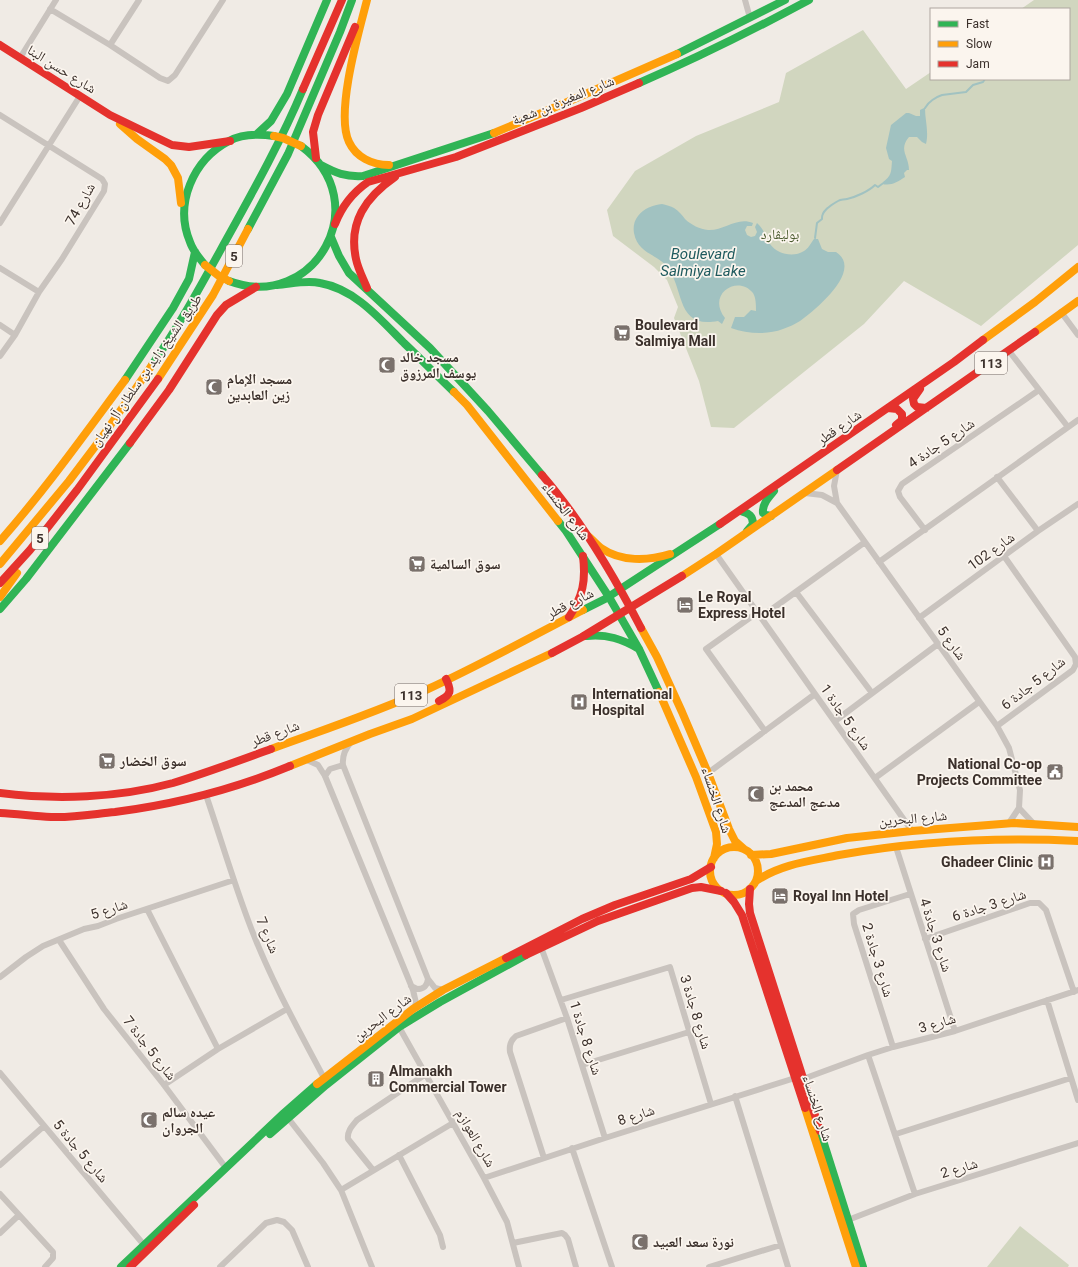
<svg xmlns="http://www.w3.org/2000/svg" width="1078" height="1267" viewBox="0 0 1078 1267" font-family="Roboto,'Noto Naskh Arabic',sans-serif">
<style>
.green{fill:#d1d6bf}
.water{fill:#a1c2c1}
.lines{fill:none;stroke-linecap:round;stroke-linejoin:round}
.stream{stroke:#a1c2c1;stroke-width:2}
.street{stroke:#c9c3be;stroke-width:6}
.fast{stroke:#30b455;stroke-width:8}
.slow{stroke:#ff9f0a;stroke-width:8}
.jam{stroke:#e5322d;stroke-width:8}
.slow-bridge{stroke:#ff9f0a;stroke-width:8}
.labels{text-anchor:middle;dominant-baseline:central;stroke-width:3.5;stroke-linejoin:round;paint-order:stroke}
.shield{fill:#fbf5ee;stroke:#756b66;stroke-width:1}
.shield-label{font-size:13px;font-weight:bold;fill:#3b302b}
.street-label{font-size:14px;fill:#3b302b;stroke:#fbf5ee}
.park-label{font-size:14px;fill:#4a5a2e;stroke:#fbf5ee}
.poi-label{font-size:14px;font-weight:bold;fill:#3b302b;stroke:#fbf5ee;text-anchor:start}
.water-label{font-size:15px;font-style:italic;fill:#1f5a5e;stroke:#fbf5ee}
</style>
<rect width="100%" height="100%" fill="#f0ebe5"/>
<path class="green" d="M1034,0H1078V245L981,326L904,281L864,324L734,428L711,427L699,381L674,318L678,307L667,280L654,267L613,236L607,210L635,171L696,136L779,102L786,73L863,30L906,89L931,72V79H1069V9H1021Z
M1020,1226L1069,1265L1068,1267H987Z"/>
<path class="water" d="M924,108H925C925,121 929,131 926,144L922,142L917,137H909C898,150 909,156 909,170H907L904,173L905,177C897,182 892,186 882,184V183C892,175 891,173 892,161L889,159L886,148L891,125L906,113H909L916,116H920V110Z
M662,204C666,205 671,206 674,208C679,211 682,215 685,219C691,225 700,229 708,230C724,231 737,216 753,223L752,226H747L745,230L747,235L751,237L755,236L757,232L755,227L757,223C764,229 765,236 770,244C777,254 793,258 804,251C808,249 811,243 814,239H818L822,249L828,252H836C864,270 815,310 800,321C795,324 789,327 783,329C767,335 748,334 731,328L735,317H744L751,310L756,311C756,305 756,298 753,293C738,274 706,294 725,318L722,324L718,321C675,329 685,289 667,267C656,253 638,254 634,233C633,227 634,221 638,216C644,208 653,205 662,204Z"/>
<g class="lines">
<path class="stream" d="M925,108C928,102 936,97 942,95L966,92L973,85L983,82L985,79
M815,238L817,223L822,219C821,211 831,205 838,201C841,199 843,200 847,199C856,197 869,191 875,185L878,187L882,184"/>
<path class="street" d="M745,0L750,18
M50,9L110,45L160,78L168,81L175,75L223,0
M110,45L139,0
M20,58L56,0
M0,115L102,179L105,184L104,191L62,259L39,292L15,335L0,356
M0,223L80,96
M0,268L39,292
M1061,312L1078,335
M0,325L15,335
M1009,351L1068,427
M837,470L834,486L837,503L997,726L1009,748L1020,790L1019,808L1009,823
M997,477L1038,531
M805,493L822,495L837,503
M925,530L900,497L898,491L902,484L1039,390
M716,554L912,831
M879,562L1078,420
M796,592L872,693
M758,612L706,649L765,731
M761,617L865,542
M919,618L1038,531L1078,504
M835,721L938,644
M997,726L1073,670L1076,664L1075,657L1004,556
M351,742C345,749 342,756 343,765L428,979L435,988L443,990
M307,760L318,765L325,776L413,990L416,1003L414,1009
M708,773L815,694
M325,776L330,769L343,765
M875,778L979,702
M206,795C221,839 234,884 251,928C271,980 298,1029 324,1078
M1019,808L1034,824
M896,847L955,1031
M147,909L218,1049
M925,939L1030,903H1039L1046,910L1074,992
M59,940L104,1009L164,1085L226,1168
M541,947L567,1018L605,1138
M0,977L26,957L43,946L84,929L98,926L116,919L234,880
M411,986L417,989C424,989 427,986 428,979
M561,1000L670,967L711,1104
M1047,1000L1078,1100
M399,1027L484,1178L507,1222L519,1267
M893,1047L854,924L853,914L859,910L910,894
M868,1055L915,1194
M582,1065L689,1032
M0,1073L144,1245
M803,1079L868,1055L893,1047L955,1031L1078,990
M164,1085L218,1049L287,1009
M735,1096L788,1267
M288,1118L323,1163L341,1190L372,1267
M896,1134L1071,1078
M572,1148L612,1267
M399,1155L440,1235L443,1247
M544,1158L510,1052C509,1045 511,1040 516,1036L567,1018
M0,1165L44,1126
M373,1170L348,1139C347,1131 352,1126 357,1120L426,1074
M484,1178L605,1138L795,1078
M341,1190L453,1123
M0,1194L53,1252V1258L45,1267
M848,1220L915,1194L1078,1143
M0,1233L19,1215
M513,1243L562,1233L565,1235L568,1239L576,1267
M220,1267L266,1223L277,1220L284,1222L292,1230L308,1267
M709,1267L781,1245"/>
<path class="fast" d="M677,54L785,0
M639,83C697,58 753,30 809,0
M257,134L271,121L287,94L327,0
M321,165C336,173 345,177 363,176L494,133
M248,229L288,154L340,32L352,0
M331,237L339,256L349,273L430,348L488,411L542,475
M205,265C199,258 193,251 190,242C174,204 193,160 229,141C242,134 260,134 274,136
M229,281C315,313 377,202 301,146
M277,285C291,284 306,280 320,283C355,289 380,319 404,343C421,359 437,376 454,392
M152,365C181,323 205,278 230,233C256,186 282,139 303,89
M125,380L173,308L189,279L195,252
M741,511C749,513 753,516 753,524L747,531
M771,516L766,515L763,513C762,504 769,497 774,491
M558,521L566,531L609,597L639,649L659,692
M0,609L26,579L130,443
M583,610L605,599L720,524
M587,636C607,634 622,639 639,649
M820,1131L863,1267
M270,1134L326,1085L399,1027L440,1002L526,955
M121,1267L284,1113L317,1084"/>
<path class="slow" d="M367,0C359,31 335,113 349,142C356,157 372,165 389,165
M120,124L137,139L165,159L171,165L178,178L181,203
M494,133L565,103L677,54
M1035,332L1078,301
M983,340L1035,302L1078,267
M158,379L213,295L248,229
M454,392L467,405L558,521
M587,535C592,539 596,544 601,548C621,562 648,561 670,554
M0,541C45,490 84,435 125,380
M0,564L69,481L100,440L152,365
M682,576L716,554L837,470
M0,597L17,573
M641,628L657,657L682,712L708,773L729,829L735,841L744,849
M659,692L696,777L716,832L717,844L714,858
M271,749C323,730 377,712 428,689C480,665 531,637 583,610
M290,766L370,734L412,719L552,653
M710 871a24 24 0 1 1 48 0a24 24 0 1 1-48 0Z
M751,855L771,854L847,838L912,831L1014,823L1078,827
M756,881C781,864 810,861 839,855C918,841 998,837 1078,841
M317,1084L413,1009L443,990L506,958
M805,1108L856,1267"/>
<path class="jam" d="M0,45L110,115L172,145L189,147L230,141
M303,89L342,0
M316,158L313,132L318,115L355,27
M335,224C342,206 352,193 368,182L456,157L581,108L639,83
M367,288C363,278 358,269 356,259C348,222 366,197 395,177
M920,389L913,399L914,404L917,407L926,408
M888,408L897,409L902,414V420L896,425
M130,443L169,390L217,315L226,305L256,287
M837,470L1035,332
M542,475C582,521 613,574 641,628
M720,524L954,362L983,340
M0,583L30,550L77,490L158,379
M569,617C583,596 586,581 583,556
M552,653L582,637L682,576
M439,701C451,695 452,691 446,679
M0,793C56,800 118,798 173,783C206,773 238,761 271,749
M0,813C17,814 34,816 51,817C73,818 94,814 115,812C177,804 232,790 290,766
M750,889L749,904L750,913L820,1131
M726,893L734,902L742,915L805,1108
M526,955L598,921L692,888L701,887L721,891
M506,958L582,919L615,905L691,879L711,867
M130,1267L194,1205"/>
<path class="slow-bridge" d="M274,136L283,138L301,146
M205,265L219,276L229,281"/>
</g>
<defs>
<g id="supermarket-square" transform="scale(0.9)"><rect x="-9" y="-9" width="18" height="18" rx="4" fill="#7a716c" stroke="#fbf5ee"/><path d="M-6-5.5h2.5l.6 2H6L4.5 2H-2.5L-4.4-4H-6ZM-1.5 3.2a1.3 1.3 0 1 0 .1 0ZM3 3.2a1.3 1.3 0 1 0 .1 0Z" fill="#fff"/></g>
<g id="mosque-square" transform="scale(0.9)"><rect x="-9" y="-9" width="18" height="18" rx="4" fill="#7a716c" stroke="#fbf5ee"/><path d="M3.5-4.9A6 6 0 1 0 3.5 4.9A5 5 0 1 1 3.5-4.9Z" fill="#fff"/></g>
<g id="hotel-square" transform="scale(0.9)"><rect x="-9" y="-9" width="18" height="18" rx="4" fill="#7a716c" stroke="#fbf5ee"/><path d="M-6-4.5h1.5V1H6V5H4.5V3h-9V5H-6ZM-4 0a1.8 1.8 0 1 1 3.6 0ZM.5 0V-2.5h3Q6-2.5 6 0Z" fill="#fff"/></g>
<g id="hospital-square" transform="scale(0.9)"><rect x="-9" y="-9" width="18" height="18" rx="4" fill="#7a716c" stroke="#fbf5ee"/><path d="M-5-5h3v3.5h4V-5h3V5h-3V1.5h-4V5h-3Z" fill="#fff"/></g>
<g id="civic-square" transform="scale(0.9)"><rect x="-9" y="-9" width="18" height="18" rx="4" fill="#7a716c" stroke="#fbf5ee"/><path d="M-.6-6.5H3V-4.5H.6V-3L4-1V1h2V6H-6V1h2V-1L-.6-3ZM-1.2 2.5V6h2.4V2.5Z" fill="#fff"/></g>
<g id="building-square" transform="scale(0.9)"><rect x="-9" y="-9" width="18" height="18" rx="4" fill="#7a716c" stroke="#fbf5ee"/><path d="M-4-6H4V6H1V3H-1V6H-4ZM-2.5-4.3h1.7v1.8h-1.7ZM.8-4.3h1.7v1.8H.8ZM-2.5-1h1.7V.8h-1.7ZM.8-1h1.7V.8H.8Z" fill="#fff"/></g>
</defs>
<g fill-rule="evenodd">
<use href="#supermarket-square" x="622" y="333"/>
<use href="#mosque-square" x="387" y="365"/>
<use href="#mosque-square" x="214" y="387"/>
<use href="#supermarket-square" x="417" y="564"/>
<use href="#hotel-square" x="685" y="605"/>
<use href="#hospital-square" x="579" y="702"/>
<use href="#supermarket-square" x="107" y="761"/>
<use href="#civic-square" x="1055" y="772"/>
<use href="#mosque-square" x="756" y="794"/>
<use href="#hospital-square" x="1046" y="862"/>
<use href="#hotel-square" x="780" y="896"/>
<use href="#building-square" x="376" y="1079"/>
<use href="#mosque-square" x="149" y="1120"/>
<use href="#mosque-square" x="640" y="1242"/>
</g>
<g class="labels">
<g class="shield">
<rect x="226" y="245" width="16" height="22" rx="3"/>
<rect x="975" y="352" width="32" height="22" rx="3"/>
<rect x="32" y="527" width="16" height="22" rx="3"/>
<rect x="395" y="684" width="32" height="22" rx="3"/>
</g>
<g class="shield-label">
<text x="234" y="256">5</text>
<text x="991" y="363">113</text>
<text x="40" y="538">5</text>
<text x="411" y="695">113</text>
</g>
<g class="street-label">
<text transform="translate(62 69) rotate(32)">شارع حسن البنا</text>
<text transform="translate(563 100) rotate(-22)">شارع المغيرة بن شعبة</text>
<text transform="translate(80 204) rotate(-61)">شارع 74</text>
<text transform="translate(146 370) rotate(-55)">طريق الشيخ زايد بن سلطان آل نهيان</text>
<text transform="translate(839 427) rotate(-35)">شارع قطر</text>
<text transform="translate(941 443) rotate(-34)">شارع 5 جادة 4</text>
<text transform="translate(566 511) rotate(53)">شارع الخنساء</text>
<text transform="translate(991 551) rotate(-36)">شارع 102</text>
<text transform="translate(570 603) rotate(-27)">شارع قطر</text>
<text transform="translate(952 643) rotate(54)">شارع 5</text>
<text transform="translate(1033 683) rotate(-38)">شارع 5 جادة 6</text>
<text transform="translate(846 717) rotate(55)">شارع 5 جادة 1</text>
<text transform="translate(275 733) rotate(-20)">شارع قطر</text>
<text transform="translate(717 800) rotate(72)">شارع الخنساء</text>
<text transform="translate(913 818) rotate(-5)">شارع البحرين</text>
<text transform="translate(989 905) rotate(-18)">شارع 3 جادة 6</text>
<text transform="translate(109 909) rotate(-18)">شارع 5</text>
<text transform="translate(268 935) rotate(67)">شارع 7</text>
<text transform="translate(936 935) rotate(72)">شارع 3 جادة 4</text>
<text transform="translate(878 960) rotate(73)">شارع 3 جادة 2</text>
<text transform="translate(696 1012) rotate(73)">شارع 8 جادة 3</text>
<text transform="translate(382 1017) rotate(-37)">شارع البحرين</text>
<text transform="translate(937 1023) rotate(-16)">شارع 3</text>
<text transform="translate(586 1038) rotate(72)">شارع 8 جادة 1</text>
<text transform="translate(150 1048) rotate(52)">شارع 5 جادة 7</text>
<text transform="translate(818 1108) rotate(72)">شارع الخنساء</text>
<text transform="translate(636 1115) rotate(-18)">شارع 8</text>
<text transform="translate(476 1138) rotate(60)">شارع العوازم</text>
<text transform="translate(81 1151) rotate(50)">شارع 5 جادة 5</text>
<text transform="translate(959 1168) rotate(-17)">شارع 2</text>
</g>
<g class="park-label">
<text x="780" y="234">بوليڤارد</text>
</g>
<g class="poi-label">
<text x="635" y="325">Boulevard<tspan x="635" dy="16">Salmiya Mall</tspan></text>
<text x="400" y="357">مسجد خالد<tspan x="400" dy="16">يوسف المرزوق</tspan></text>
<text x="227" y="379">مسجد الإمام<tspan x="227" dy="16">زين العابدين</tspan></text>
<text x="430" y="564">سوق السالمية</text>
<text x="698" y="597">Le Royal<tspan x="698" dy="16">Express Hotel</tspan></text>
<text x="592" y="694">International<tspan x="592" dy="16">Hospital</tspan></text>
<text x="120" y="761">سوق الخضار</text>
<text x="1042" y="764" text-anchor="end">National Co-op<tspan x="1042" dy="16">Projects Committee</tspan></text>
<text x="769" y="786">محمد بن<tspan x="769" dy="16">مدعج المدعج</tspan></text>
<text x="1033" y="862" text-anchor="end">Ghadeer Clinic</text>
<text x="793" y="896">Royal Inn Hotel</text>
<text x="389" y="1071">Almanakh<tspan x="389" dy="16">Commercial Tower</tspan></text>
<text x="162" y="1112">عيده سالم<tspan x="162" dy="16">الجروان</tspan></text>
<text x="653" y="1242">نورة سعد العبيد</text>
</g>
<g class="water-label">
<text x="703" y="254">Boulevard<tspan x="703" dy="17">Salmiya Lake</tspan></text>
</g>
</g>
<rect x="930" y="8" width="140" height="72" fill="#fbf5ee" stroke="#aea6a0"/>
<rect x="938" y="21" width="20" height="6" fill="#30b455" stroke="#aea6a0"/>
<text x="966" y="28" font-size="12" fill="#3b302b">Fast</text>
<rect x="938" y="41" width="20" height="6" fill="#ff9f0a" stroke="#aea6a0"/>
<text x="966" y="48" font-size="12" fill="#3b302b">Slow</text>
<rect x="938" y="61" width="20" height="6" fill="#e5322d" stroke="#aea6a0"/>
<text x="966" y="68" font-size="12" fill="#3b302b">Jam</text>
</svg>
